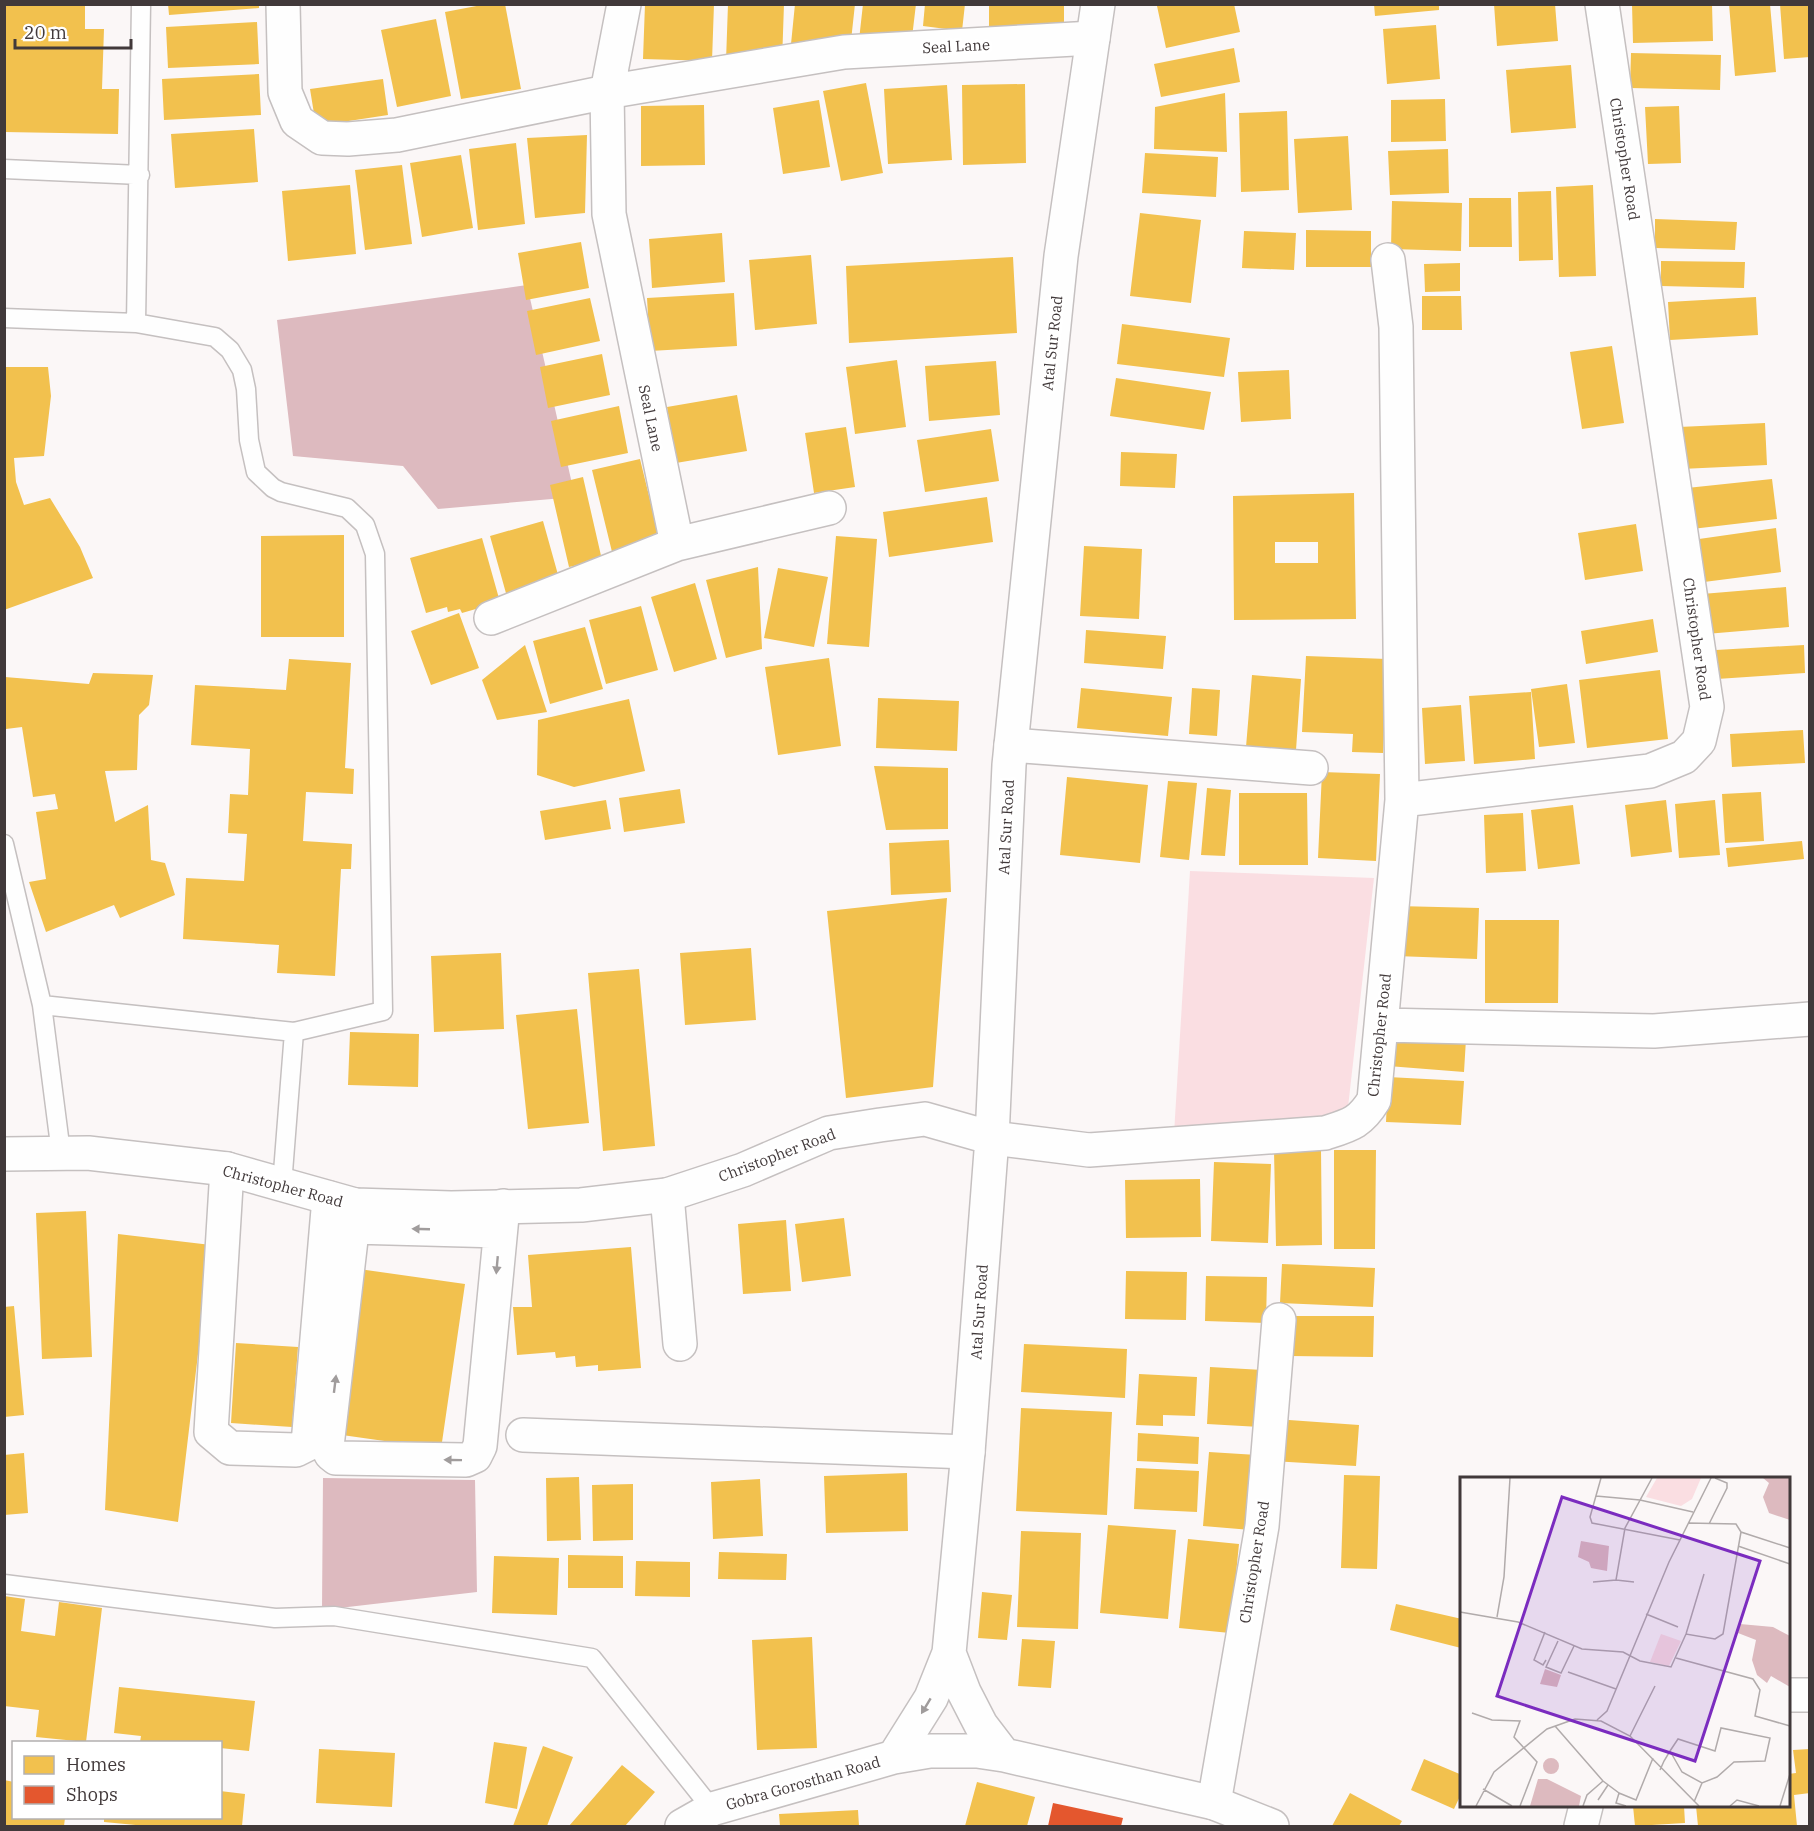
<svg xmlns="http://www.w3.org/2000/svg" width="1814" height="1831" viewBox="0 0 1814 1831" font-family="'IBM Plex Serif',serif">
<style>
.green{fill:#fadee2}
.water{fill:#ddbabf}
.homes{fill:#f2c14e;fill-rule:evenodd}
.shops{fill:#e4572e}
.lines{fill:none;stroke-linecap:round;stroke-linejoin:round}
.lane-casing{stroke:#c5c0c0;stroke-width:21}
.street-casing{stroke:#c5c0c0;stroke-width:36}
.secondary-casing{stroke:#c5c0c0;stroke-width:36}
.lane{stroke:#fefefe;stroke-width:18}
.street{stroke:#fefefe;stroke-width:33}
.secondary{stroke:#fefefe;stroke-width:33}
.oneway{fill:#a09c9c}
.labels{text-anchor:middle;dominant-baseline:central;stroke-width:6;stroke-linejoin:round;paint-order:stroke}
.street-label{font-size:15px;fill:#41393a;stroke:#fff}
.inset-road{fill:none;stroke:#b1abab;stroke-width:1.5}
.view{fill:#7b2cbf;fill-opacity:0.15;stroke:#7b2cbf;stroke-width:3}
.inset-edge{fill:none;stroke:#41393a;stroke-width:3}
</style>
<rect width="100%" height="100%" fill="#fbf7f7"/>
<path class="green" d="M1190,871L1374,878L1347,1116L1174,1134Z"/>
<path class="water" d="M527,285L575,497L438,509L403,466L293,456L277,320Z
M323,1478L475,1480L477,1592L322,1610Z"/>
<path class="homes" d="M4,4H85V29H104L102,89H119L118,134L4,132Z
M168,4H259V8L169,15Z
M487,4H505L521,89L461,99L445,12Z
M645,4H714L712,61L643,59Z
M728,4H784L782,62L726,61Z
M795,4H855L850,50L791,44Z
M863,4H916L911,46L859,40Z
M925,4H965L962,31L923,26Z
M989,4H1064V27L989,26Z
M1162,4H1234L1240,32L1166,48L1157,6Z
M1374,4H1439V10L1375,16Z
M1494,4H1555L1558,41L1497,46Z
M1632,4H1712L1713,41L1633,43Z
M1729,4H1770L1776,72L1735,76Z
M1780,4H1810V57L1784,59Z
M436,19L451,96L397,107L381,30Z
M257,22L259,64L168,68L166,27Z
M1436,25L1440,79L1387,84L1383,29Z
M1234,48L1240,82L1161,97L1154,64Z
M1631,53L1721,55L1720,90L1630,88Z
M1571,65L1576,128L1511,133L1506,70Z
M259,74L261,115L164,120L162,79Z
M383,79L388,115L316,126L310,89Z
M866,83L883,173L841,181L823,91Z
M1025,84L1026,163L963,165L962,85Z
M947,85L952,160L888,164L884,89Z
M1225,93L1227,152L1154,149L1155,107Z
M1445,99L1446,141L1391,142V100Z
M819,100L830,167L783,174L773,108Z
M704,105L705,165L641,166V106Z
M1679,106L1681,163L1648,164L1645,107Z
M1287,111L1289,190L1241,192L1239,113Z
M254,129L258,182L175,188L171,134Z
M587,135L585,213L535,218L527,138Z
M1348,136L1352,210L1298,213L1294,139Z
M516,143L525,224L478,230L469,149Z
M1448,149L1449,193L1390,195L1388,151Z
M1145,153L1218,157L1216,197L1142,193Z
M461,155L473,228L422,237L410,163Z
M402,165L412,244L365,250L355,170Z
M350,185L356,254L288,261L282,191Z
M1593,185L1596,276L1559,277L1556,187Z
M1551,191L1553,260L1519,261L1518,192Z
M1469,198H1511L1512,247H1469Z
M1392,201L1462,203L1461,251L1391,249Z
M1140,213L1201,220L1191,303L1130,296Z
M1655,219L1737,222L1735,250L1655,248Z
M1306,230L1371,231V267H1306Z
M1244,231L1296,233L1294,270L1242,268Z
M722,233L725,282L652,288L649,239Z
M581,242L589,288L526,300L518,253Z
M811,255L817,324L755,330L749,260Z
M1013,257L1017,333L849,343L846,266Z
M1661,261L1745,262L1744,288L1661,286Z
M1460,263V291L1425,292L1424,264Z
M734,293L737,346L650,351L647,298Z
M1422,296H1461L1462,330H1422Z
M1756,297L1758,335L1670,340L1668,302Z
M590,298L600,341L536,355L527,311Z
M1122,324L1230,338L1224,377L1117,364Z
M1612,346L1624,423L1582,429L1570,352Z
M602,354L610,395L548,408L540,367Z
M897,360L906,427L855,434L846,367Z
M996,361L1000,415L929,421L925,366Z
M4,367H48L51,396L44,456L14,458L16,482L24,505L50,498L80,547L93,578L4,610Z
M1289,370L1291,419L1241,422L1238,372Z
M1116,378L1211,392L1204,430L1110,416Z
M737,395L747,451L676,463L667,407Z
M619,406L628,453L561,467L551,421Z
M1765,423L1767,465L1681,469L1679,427Z
M846,427L855,487L814,493L805,433Z
M991,429L999,481L925,492L917,440Z
M1121,452L1177,454L1175,488L1120,486Z
M640,459L662,549L614,560L592,470Z
M583,477L602,560L569,567L550,485Z
M1772,479L1777,519L1692,529L1687,488Z
M1354,493L1356,619L1234,620L1233,496ZM1275,542H1318V563H1275Z
M987,497L993,542L889,557L883,512Z
M543,521L562,589L509,604L490,536Z
M1636,524L1643,571L1585,580L1578,533Z
M1776,528L1781,572L1704,582L1699,539Z
M344,535V637H261V536Z
M836,536L877,539L869,647L827,644Z
M482,538L500,602L462,613L460,609L448,612L447,607L426,613L410,558Z
M1084,546L1142,549L1139,619L1080,616Z
M758,567L762,649L726,658L706,580Z
M778,568L828,577L814,647L764,638Z
M695,583L717,659L674,672L651,597Z
M1786,587L1789,627L1706,634L1702,594Z
M641,606L658,670L606,684L589,620Z
M459,613L479,668L431,685L411,631Z
M1653,619L1658,652L1586,664L1581,631Z
M585,627L603,689L550,704L533,641Z
M1086,630L1166,636L1163,669L1084,663Z
M525,645L547,712L497,720L482,680Z
M1804,645L1805,673L1717,679L1716,650Z
M1306,656L1387,659L1383,753L1352,752L1353,734L1302,732Z
M829,658L841,746L778,755L765,667Z
M289,659L351,663L345,768L354,769L353,794L306,792L303,841L352,844L351,869H341L335,976L277,973L279,945L183,939L186,878L244,881L247,834L228,833L230,794L248,795L250,749L191,745L195,685L286,690Z
M1660,670L1668,739L1587,748L1579,680Z
M93,673L153,675L149,705L139,715L137,770L105,771L115,822L148,805L151,860L165,863L175,895L120,918L114,905L46,932L29,882L46,879L36,812L58,809L55,794L33,797L22,727L6,729L5,677L89,684Z
M1252,675L1301,679L1296,750L1246,747Z
M1567,684L1575,743L1539,747L1531,689Z
M1081,688L1172,697L1168,736L1077,728Z
M1192,688L1220,690L1217,736L1189,734Z
M1531,692L1535,759L1474,764L1469,696Z
M878,698L959,701L957,751L876,748Z
M629,699L645,771L574,787L537,775L538,720Z
M1461,705L1465,761L1425,764L1422,708Z
M1803,730L1805,763L1732,767L1730,734Z
M874,766L948,768V829L886,830Z
M1322,772L1380,774L1376,861L1318,858Z
M1067,777L1148,785L1140,863L1060,855Z
M1168,781L1197,783L1189,860L1160,857Z
M1207,788L1231,790L1225,856L1201,855Z
M680,789L685,823L624,832L619,798Z
M1761,792L1764,841L1725,843L1722,794Z
M1239,793H1307L1308,865H1239Z
M606,800L611,829L545,840L540,811Z
M1666,800L1672,852L1631,857L1625,805Z
M1715,800L1720,855L1679,858L1675,804Z
M1573,805L1580,864L1538,869L1531,810Z
M1523,813L1526,871L1486,873L1484,815Z
M949,840L951,892L891,895L889,843Z
M1802,841L1804,859L1728,867L1726,848Z
M947,898L933,1087L846,1098L827,911Z
M1397,906L1479,908L1477,959L1396,956Z
M1485,920H1559L1558,1003H1485Z
M751,948L756,1020L685,1025L680,953Z
M501,953L504,1029L434,1032L431,956Z
M639,969L655,1146L603,1151L588,973Z
M577,1009L589,1123L528,1129L516,1015Z
M350,1032L419,1034L418,1087L348,1085Z
M1391,1034L1466,1039L1464,1072L1388,1066Z
M1388,1077L1464,1081L1461,1125L1386,1122Z
M1321,1150L1322,1245L1276,1246L1274,1151Z
M1334,1150H1376L1375,1249H1334Z
M1214,1162L1271,1164L1268,1243L1211,1241Z
M1200,1179L1201,1237L1126,1238L1125,1180Z
M86,1211L92,1357L42,1359L36,1213Z
M844,1218L851,1276L802,1282L795,1224Z
M786,1220L791,1291L743,1294L738,1224Z
M118,1234L211,1245L178,1522L105,1510Z
M631,1247L641,1368L598,1371V1365L576,1367L575,1356L556,1358L555,1352L517,1355L513,1307H532L528,1255Z
M1282,1264L1375,1268L1373,1307L1280,1303Z
M359,1269L465,1284L441,1449L335,1434Z
M1126,1271L1187,1272L1186,1320L1125,1319Z
M1206,1276L1267,1277L1266,1323L1205,1321Z
M14,1306L24,1415L4,1417V1307Z
M1291,1316H1374L1373,1357L1290,1356Z
M236,1343L298,1347L292,1427L231,1423Z
M1024,1344L1127,1349L1125,1398L1021,1392Z
M1210,1367L1263,1370L1260,1427L1207,1424Z
M1139,1374L1197,1377L1195,1416L1163,1415V1426L1136,1425Z
M1021,1408L1112,1412L1107,1515L1016,1511Z
M1275,1419L1359,1425L1356,1466L1272,1461Z
M1138,1433L1199,1437L1198,1464L1137,1461Z
M1209,1452L1257,1455L1251,1530L1203,1526Z
M24,1453L28,1513L4,1515V1455Z
M1136,1468L1199,1471L1197,1512L1134,1509Z
M907,1473L908,1531L826,1533L824,1476Z
M1344,1475L1380,1476L1377,1569L1341,1568Z
M579,1477L581,1540L547,1541L546,1478Z
M760,1479L763,1536L713,1539L711,1482Z
M633,1484V1540L593,1541L592,1485Z
M1108,1525L1176,1530L1168,1619L1100,1613Z
M1021,1531L1081,1533L1078,1629L1017,1627Z
M1188,1539L1239,1544L1230,1633L1179,1628Z
M719,1552L787,1554L786,1580L718,1579Z
M568,1555L623,1556V1588H568Z
M494,1556L559,1558L557,1615L492,1613Z
M636,1561L690,1562V1597L635,1596Z
M982,1592L1012,1595L1007,1640L978,1638Z
M4,1596L25,1599L21,1631L55,1636L59,1602L102,1608L86,1742L36,1737L39,1710L4,1706Z
M1396,1604L1462,1619L1461,1648L1390,1630Z
M812,1637L817,1748L757,1750L752,1640Z
M1022,1639L1055,1641L1051,1688L1018,1686Z
M119,1687L255,1701L249,1751L220,1748V1742H140L141,1736L114,1733Z
M494,1742L527,1747L517,1809L485,1803Z
M543,1746L573,1757L547,1826H513Z
M319,1749L395,1753L392,1807L316,1803Z
M1810,1749V1793L1794,1795L1797,1826H1698L1696,1806H1788V1774L1796,1773L1793,1750Z
M1424,1759L1462,1775V1792L1454,1809L1411,1790Z
M622,1765L655,1792L625,1826H569Z
M4,1780L14,1782V1818H65L64,1826H4Z
M977,1782L1035,1797L1027,1826H965Z
M220,1791L245,1794L242,1826H146L104,1822V1818H220Z
M1350,1793L1402,1821L1399,1826H1332Z
M1633,1806H1684L1685,1823L1635,1826Z
M858,1810L859,1826H780L779,1814Z"/>
<path class="shops" d="M1053,1803L1123,1818L1121,1826H1048Z"/>
<g class="lines">
<g class="lane-casing">
<path id="lane" d="M4,169L140,175
M4,318L136,323
M4,844L42,1005L294,1032L383,1011L375,554L365,525L347,508L281,492L273,488L256,472L249,440L246,389L242,370L230,350L215,337L136,323L141,4
M42,1005L61,1153
M282,1185L294,1032
M4,1584L275,1618L334,1616L592,1658L712,1809"/>
</g>
<g class="street-casing">
<path id="street" d="M283,4L285,92L297,121L322,138L348,139L397,135L607,92L844,52L1093,38
M1388,260L1396,327L1402,800
M677,544L829,508
M491,618L677,544L609,214L607,92L624,4
M1011,745L1311,768
M1382,1025L1654,1031L1810,1019
M992,1138L1089,1150L1325,1133C1350,1125 1360,1123 1374,1100L1402,800L1650,771L1684,757L1699,741L1707,707L1602,4
M227,1169L211,1432L230,1448L296,1450L308,1444L329,1198
M667,1195L680,1344
M355,1205L327,1446L331,1454L336,1458L466,1460L475,1456L480,1446L503,1206
M353,1227L500,1231
M523,1435L968,1452
M1788,1695H1810
M1214,1803L1262,1526L1279,1320
M1581,1826L1586,1806"/>
</g>
<g class="secondary-casing">
<path id="secondary" d="M4,1154L88,1153L227,1169L355,1205L451,1208L581,1205L667,1195L743,1170L829,1133L880,1125L925,1119L992,1138
M949,1653L964,1692L981,1725L1004,1755
M894,1757L931,1698L949,1653L968,1452L992,1138L1009,765L1061,256L1098,4
M682,1826L712,1809L894,1757L930,1751H977L1004,1755L1214,1803L1272,1826"/>
</g>
<use href="#lane" class="lane"/>
<use href="#street" class="street"/>
<use href="#secondary" class="secondary"/>
</g>
<defs><path id="oneway-solid" d="M-6-.8H1V-3.2L6.5 0L1 3.2V.8H-6Z" transform="scale(1.5)"/></defs>
<g class="oneway">
<use href="#oneway-solid" transform="translate(421 1229) rotate(-178)"/>
<use href="#oneway-solid" transform="translate(497 1265) rotate(95)"/>
<use href="#oneway-solid" transform="translate(335 1384) rotate(-83)"/>
<use href="#oneway-solid" transform="translate(453 1460) rotate(-179)"/>
<use href="#oneway-solid" transform="translate(926 1706) rotate(121)"/>
</g>
<g class="labels">
<g class="street-label">
<text transform="translate(956 46) rotate(-3)">Seal Lane</text>
<text transform="translate(1625 159) rotate(81)">Christopher Road</text>
<text transform="translate(1052 343) rotate(-84)">Atal Sur Road</text>
<text transform="translate(651 418) rotate(78)">Seal Lane</text>
<text transform="translate(1697 639) rotate(82)">Christopher Road</text>
<text transform="translate(1006 827) rotate(-87)">Atal Sur Road</text>
<text transform="translate(1379 1035) rotate(-84)">Christopher Road</text>
<text transform="translate(777 1155) rotate(-21)">Christopher Road</text>
<text transform="translate(283 1186) rotate(15)">Christopher Road</text>
<text transform="translate(979 1312) rotate(-86)">Atal Sur Road</text>
<text transform="translate(1254 1562) rotate(-81)">Christopher Road</text>
<text transform="translate(803 1783) rotate(-16)">Gobra Gorosthan Road</text>
</g>
</g>
<g transform="translate(1460 1477)">
<rect width="330" height="330" fill="#fbf7f7"/>
<path d="M197,1H241L232,22L221,29L186,20ZM201,157L221,164L209,189L190,185Z" fill="#fadee2"/>
<path d="M303,1H330V43L309,36L303,20L309,6ZM121,64L149,69L147,94L131,91L129,85L118,80ZM280,147L313,150L330,159V210L311,199L307,206L297,198L292,183L296,163L278,156ZM85,192L101,198L97,210L80,207ZM83 289a8 8 0 1 1 16 0a8 8 0 1 1-16 0ZM78,302H87L121,319L119,329H70Z" fill="#ddbabf"/>
<path class="inset-road" d="M141,1L130,40L132,46L220,63M136,19L180,23L233,35M228,46L276,47L281,55L330,71M249,47L267,11V6L255,1M278,69L330,87M156,103L174,105M133,105L156,103L165,51L192,1M0,135L58,145L122,172L163,175L180,184L211,190L226,157L255,162L263,157L281,55M186,137L218,150M37,140L44,100L50,1M85,155L74,183L83,188L86,183M226,157L244,97M98,164L86,190L101,196L114,169M216,181L293,202L300,213L295,239L330,249M108,195L156,212M12,236L32,243L60,244L54,260L77,285L60,329M137,243L147,234L209,85L251,1M95,249L143,304L159,316L156,326L166,329M170,259L195,209M200,293L204,284L210,274L218,262L255,274L261,251L310,261L305,284L274,285L257,300L242,306L222,295L210,274M23,312L52,329M159,316L176,323L193,281M138,323L148,308M234,325L242,306M16,329L34,295L87,252L115,242L141,244L170,259L239,329M123,329L127,318L143,304M270,329L277,323L299,329M320,329L330,297"/>
<path class="view" d="M102,20L300,84L235,284L37,219Z"/>
<rect width="330" height="330" class="inset-edge"/>
</g>
<rect width="1814" height="1831" fill="none" stroke="#41393a" stroke-width="12"/>
<rect x="12" y="1741" width="210" height="78" fill="#ffffff" stroke="#b3b0b0" stroke-width="1.5"/>
<rect x="24" y="1756" width="30" height="18" fill="#f2c14e" stroke="#b3b0b0" stroke-width="1.5"/>
<text x="66" y="1771" font-size="18" fill="#41393a">Homes</text>
<rect x="24" y="1786" width="30" height="18" fill="#e4572e" stroke="#b3b0b0" stroke-width="1.5"/>
<text x="66" y="1801" font-size="18" fill="#41393a">Shops</text>
<path d="M15 39v9h116v-9" fill="none" stroke="#41393a" stroke-width="3"/>
<text x="24" y="39" font-size="18" fill="#41393a" stroke="#ffffff" stroke-width="4.5" paint-order="stroke">20 m</text>
</svg>
